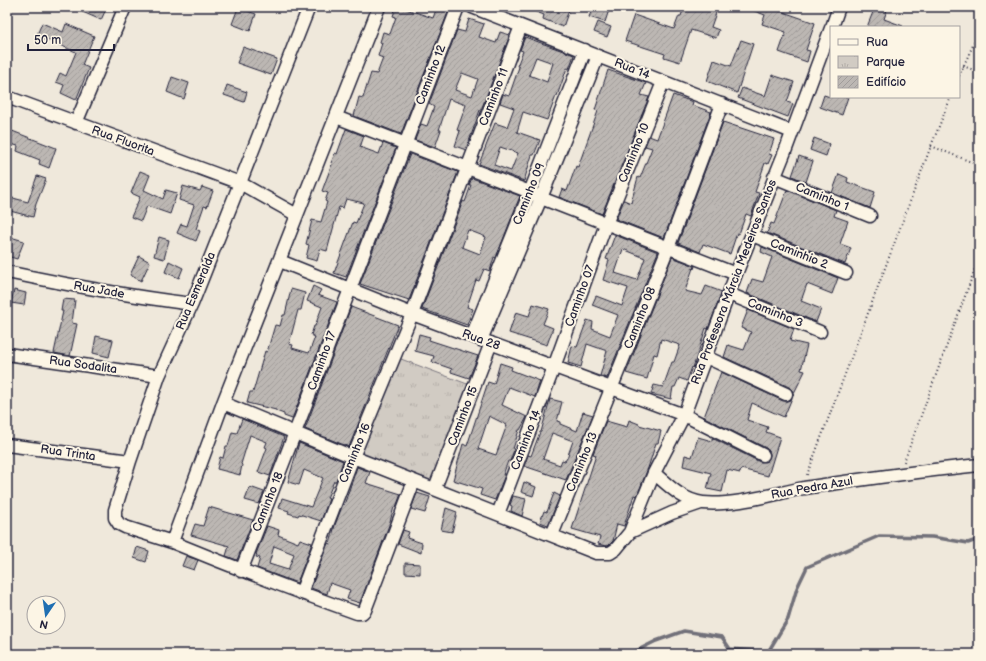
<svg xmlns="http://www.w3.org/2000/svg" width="986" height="661" viewBox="0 0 986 661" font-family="'Balsamiq Sans',sans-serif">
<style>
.park{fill:url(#park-tufts);stroke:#7a767f}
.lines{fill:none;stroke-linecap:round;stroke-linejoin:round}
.stream{stroke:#716f79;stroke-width:3.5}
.building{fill:url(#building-hatch);stroke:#22223b;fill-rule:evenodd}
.minor-casing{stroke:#22223b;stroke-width:15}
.path{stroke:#22223b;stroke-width:2;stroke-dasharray:1 3;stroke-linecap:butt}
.minor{stroke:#fcf5e5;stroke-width:12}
.labels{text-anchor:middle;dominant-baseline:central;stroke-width:4;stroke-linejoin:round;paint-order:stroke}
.street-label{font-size:12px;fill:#22223b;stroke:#fcf5e5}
</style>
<defs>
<pattern id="park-tufts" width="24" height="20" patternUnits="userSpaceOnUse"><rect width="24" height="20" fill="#d1cbc3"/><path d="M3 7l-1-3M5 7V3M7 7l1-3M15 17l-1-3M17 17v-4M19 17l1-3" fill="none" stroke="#b3aea8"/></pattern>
<pattern id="building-hatch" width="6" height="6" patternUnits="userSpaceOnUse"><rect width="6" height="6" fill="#bcb7b3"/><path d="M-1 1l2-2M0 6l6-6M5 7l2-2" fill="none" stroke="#a19d9b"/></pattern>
</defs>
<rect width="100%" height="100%" fill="#efe8db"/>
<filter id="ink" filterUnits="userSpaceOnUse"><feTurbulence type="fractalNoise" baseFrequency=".025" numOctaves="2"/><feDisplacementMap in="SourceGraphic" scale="8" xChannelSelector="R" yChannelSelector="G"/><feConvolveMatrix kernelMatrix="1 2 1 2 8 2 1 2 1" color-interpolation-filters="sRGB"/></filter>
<g filter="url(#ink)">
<path class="park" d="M393,356L470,385L433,483L356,453Z"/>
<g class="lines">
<path class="stream" d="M630,654L656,641L684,631L722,637L730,649L768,652L788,619L797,588L807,567L879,536L932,537L968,543L979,539"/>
</g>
<path class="building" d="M71,7H107L101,20Z
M396,7H400L433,18L437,7L449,10L401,134L354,116L359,97L363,98L371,73L377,74L383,58L378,56L382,43L380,42L383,32L390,34L396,17L393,16Z
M526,7H570L563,27L543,19L544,15L526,8Z
M593,7H610L605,22L589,17Z
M684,7H718L711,27L719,30L716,38L691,30L680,62L664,57L665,54L625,41L634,15L674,29L679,16H681Z
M747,7H769L815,23L806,50L810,51L807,62L779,52L786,32L762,24L765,15L747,8Z
M875,7H888L884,19L903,26L902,27H867Z
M238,8L256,14L250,31L232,24Z
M469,19L484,24L479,37L496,43L500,32L510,35L481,110H480L466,150L455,146L460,131L457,130L466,105L449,99L439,130H441L435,147L415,140L421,124L427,126L434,107L429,104L457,30L465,32ZM462,73L478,79L472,96L455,90Z
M598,22L611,27L607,37L594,32Z
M42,23L63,32L66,24L94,36L82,65L89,68L76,100L61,93L64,85L56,82L60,73L66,76L76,52L48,40L47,41L36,37Z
M525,37L574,55L569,69L567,68L557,96H556L547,120L523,112L517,132L540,140L534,155H532L524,181L479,164L495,123L507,127L514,108L500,103L503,94L509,96L519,67L517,66L523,51L520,50ZM536,57L553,63L547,82L529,75ZM500,147L518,153L511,171L494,165Z
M741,40L753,44L737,93L707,81L714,60L731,66Z
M243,47L277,59L271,75L237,63Z
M608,70L646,83L641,95L649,97L602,214L559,197L562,189L567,191L576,166L578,167L598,111L595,110Z
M772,75L794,82L787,102L793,104L788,117L738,98L742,88L765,96Z
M172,77L189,83L184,99L167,92Z
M227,85L247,92L244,102L224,95Z
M673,95L693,102L692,105L711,112L664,238L616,219L624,200L631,203L638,177L640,178L652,148L645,146L649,136L657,139Z
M824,95L830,97H848L842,115L820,107Z
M723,122L774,139L769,154L772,155L768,164L765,163L755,192L759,193L751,216L746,214L739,234L737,233L730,254L703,244L700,252L678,243Z
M7,129L56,148L49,168L39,164L40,160L17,151L18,146L7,143Z
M346,129L364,136L360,147L379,154L383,143L396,148L346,277L334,273L353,222L356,223L364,203L346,199L343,208L339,207L327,251L320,249L317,261L306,258L309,245L306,244L312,220L321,222L327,202L325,201L328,193L322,191L332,164L331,163L335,153L337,154Z
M814,138L830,144L826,156L810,150Z
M410,154L458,172L409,300L360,284Z
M799,156L813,161L806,182L792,176Z
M140,171L150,175L144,190L163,199L166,190L177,193L170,214L147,206L141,221L131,217L140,197L131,193Z
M839,174L848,178L847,182L875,192L870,208L832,193Z
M37,176L46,179L36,204L33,217L10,211L13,198L28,202Z
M472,178L520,196L496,258L494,257L490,271L484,269L479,281L476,280L467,307L473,309L467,325L422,309L463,201L465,202L471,185H469ZM468,230L486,237L480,254L462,247Z
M183,186L200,191L202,187L213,191L207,207L204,206L196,229L200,231L196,241L177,233L181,224L187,226L194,205L179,200Z
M787,190L836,210L834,216L848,221L840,244L851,248L845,264L767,233L771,223L774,224Z
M615,235L658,252L607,378L600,376L607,351L587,344L581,367L568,363L572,346L577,347L587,320L593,322L592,329L610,336L618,315L592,305L596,296L622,306L628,288L603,280L609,260L606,259ZM623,249L645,258L637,280L615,273Z
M7,236L24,241L17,259L7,256Z
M159,237L169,240L164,259L154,256Z
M762,247L838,278L832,294L807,284L801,301L821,309L816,322L747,293L752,279L763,282L772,257L761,252Z
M139,256L150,262L141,281L130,275Z
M672,257L695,266L694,269L693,268L685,291L702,295L706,286L722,292L708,329L706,328L693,368L692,367L687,381L679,378L675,387H673L671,399L651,394L654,385L663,387L672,362H674L680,345L661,339L657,355L654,354L647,379L626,373Z
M169,261L183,268L179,278L165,272Z
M313,286L321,290L318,295L337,302L292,419L284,416V414L276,411V410L247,403L250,392H253L265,351L267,352L275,325L280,326L283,315H285L291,289L305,293L301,310H298L289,344L293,345L292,348L309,353L315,337L311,335L314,326H315L322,307L307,301Z
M14,290L26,293L24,305L11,303Z
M63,299L75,300L72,323L77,324L70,356L54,353L63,311H61Z
M533,304L549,309L543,324L553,328L547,345L509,333L516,312L529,316Z
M351,307L398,325L349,447L305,429Z
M748,310L794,329L790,341L807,345L801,370L805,371L793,395L792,390L789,387L724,357L728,345L744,350L751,332L741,328Z
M419,334L430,337L429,340L478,356L469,378L451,372L452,369L432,362L434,356L415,351Z
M96,336L113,340L109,357L93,353Z
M500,363L512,367L511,370L540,381L535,397L509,387L502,405L527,417L520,430H519L513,449L514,450L510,461H508L503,475H505L495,500L480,495L482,489L453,480L463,444L467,446L488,382L494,384ZM489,416L507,425L496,455L478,449Z
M721,372L783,401H787L792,398L784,417L752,403L747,420L768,427L766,432L780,437L768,476L741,469L740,473L727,470L722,492L707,489L711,473L683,466L685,455L692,457L698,437L712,441V438L760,462L767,461L770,455L769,451L766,448L704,417Z
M550,399L562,402L557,421L560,422V424L577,431L583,412L593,415L566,480L524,466L528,455L531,456L540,432H541ZM552,433L573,441L567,458L565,461L562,460L560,465L543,459Z
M242,419L257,425V426L284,437L270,476L258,472L267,448L265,447L267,442L250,435L241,464L242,465L240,475L217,469L220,457L223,458L226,446H228L232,432L237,433Z
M629,420L639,424V425L661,431L658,443H656L648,468L637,496L634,495L624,526L617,524L613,541L608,546H606L598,544L600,537L572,529L596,455L593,454L606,421L627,427Z
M299,443L343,461L336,481H334L327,498L329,499L321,521L299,514L298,516L288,513L289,511L279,508L282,498L311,507L323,478L304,470L299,485L288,482Z
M357,467L370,472L366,483L401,494L396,507H394L389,525L360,603L347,599L350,590L330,583L327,594L311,588L328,543L330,544L335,525L343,504L344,505Z
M524,482L536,487L533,496L521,492Z
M250,487L264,492L259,504L245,500Z
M417,493L430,497L425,513L411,509Z
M554,493L560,496L548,525L540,522L544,511L547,512Z
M513,496L526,499L522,516L511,511L512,506L510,505Z
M209,507L253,520L237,560L226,556L229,546L191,535L195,524L203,526Z
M446,508L457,512L452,532L441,530Z
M267,526L279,530L278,535L298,543L300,539L312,543L297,583L257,568L260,558L256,557L257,555L256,554ZM274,546L294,554L288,570L269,564Z
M403,530L409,532L407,538L422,543L421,553L398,544Z
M137,547L149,551L146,562L134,558Z
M186,556L198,560L194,570L182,566Z
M405,563L420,564V574L405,573Z"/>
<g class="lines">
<g class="minor-casing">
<path id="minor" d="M379,7L223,403L172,542C233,567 295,591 357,613H362L365,610L414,481
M472,7L792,132
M832,27L839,7
M7,97L240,183L297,215
M336,117L530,192L541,198L736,274
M76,123L125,7
M774,177L870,216
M752,235L846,273
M280,261L412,314L684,415L763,455
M7,272C68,285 129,296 192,304
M729,294L820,332
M472,336L530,192L585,50
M481,340L541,198L598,56
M7,354L159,376
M706,357L786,394
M223,403L353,457L596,553H610L616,549L630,532L672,513L701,503
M7,445L130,461
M654,473C668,485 683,501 703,503C734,506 773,494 804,488C863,479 920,471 979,465
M435,488L491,343
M498,514L554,367L606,224L663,82
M630,532L654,473L684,415L736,274L786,149L831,28
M552,535L668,248L722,104
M172,542L125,527L119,524L115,518V510L130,461L159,376L192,304L240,183L309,7
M241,571C315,384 385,195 458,7
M301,593L353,457L412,314L521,26"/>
</g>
<path class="path" d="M963,66L979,72
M959,76L979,32
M931,146L979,165
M904,462L979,258
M807,475L931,146L951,97"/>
<use href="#minor" class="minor"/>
</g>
</g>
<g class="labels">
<g class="street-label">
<text transform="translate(632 69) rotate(22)">Rua 14</text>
<text transform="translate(431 75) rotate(-69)">Caminho 12</text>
<text transform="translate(494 97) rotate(-69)">Caminho 11</text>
<text transform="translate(123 141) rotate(20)">Rua Fluorita</text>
<text transform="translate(634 153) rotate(-68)">Caminho 10</text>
<text transform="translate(529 194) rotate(-68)">Caminho 09</text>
<text transform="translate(822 197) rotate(22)">Caminho 1</text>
<text transform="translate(799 254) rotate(22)">Caminhio 2</text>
<text transform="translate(734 282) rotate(-69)">Rua Professora Márcia Medeiros Santos</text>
<text transform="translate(99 290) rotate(10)">Rua Jade</text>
<text transform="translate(196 291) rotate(-67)">Rua Esmeralda</text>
<text transform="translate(580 296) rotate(-70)">Caminho 07</text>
<text transform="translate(775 313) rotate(22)">Caminho 3</text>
<text transform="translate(640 318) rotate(-68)">Caminho 08</text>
<text transform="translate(481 340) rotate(20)">Rua 28</text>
<text transform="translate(322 361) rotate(-70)">Caminho 17</text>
<text transform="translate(83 365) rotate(8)">Rua Sodalita</text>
<text transform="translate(463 416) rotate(-69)">Caminho 15</text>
<text transform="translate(526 440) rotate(-69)">Caminho 14</text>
<text transform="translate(68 453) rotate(8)">Rua Trinta</text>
<text transform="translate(355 453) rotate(-68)">Caminho 16</text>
<text transform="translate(582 462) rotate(-68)">Caminho 13</text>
<text transform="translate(812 488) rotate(-10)">Rua Pedra Azul</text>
<text transform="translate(268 502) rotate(-68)">Caminho 18</text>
</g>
</g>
<rect width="986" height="661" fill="none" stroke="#fcf5e5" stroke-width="24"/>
<rect x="12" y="12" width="962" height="637" fill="none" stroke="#22223b" stroke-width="1.5" filter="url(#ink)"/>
<rect x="830" y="26" width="130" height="72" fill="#fcf5e5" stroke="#a5a1a1"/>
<rect x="838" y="39" width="20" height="6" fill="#fcf5e5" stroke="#a5a1a1"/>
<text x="866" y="46" font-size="12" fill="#22223b">Rua</text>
<rect x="838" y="56" width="20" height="12" fill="url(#park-tufts)" stroke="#a5a1a1"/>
<text x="866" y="66" font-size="12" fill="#22223b">Parque</text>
<rect x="838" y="76" width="20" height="12" fill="url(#building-hatch)" stroke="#a5a1a1"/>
<text x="866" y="86" font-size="12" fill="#22223b">Edifício</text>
<g transform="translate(46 615) rotate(193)"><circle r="19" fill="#fcf5e5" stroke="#a5a1a1"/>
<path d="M0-3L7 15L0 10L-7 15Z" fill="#1f6fb2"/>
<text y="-6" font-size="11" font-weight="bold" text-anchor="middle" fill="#22223b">N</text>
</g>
<path d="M28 44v6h86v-6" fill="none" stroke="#22223b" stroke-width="2"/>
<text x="34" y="44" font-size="12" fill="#22223b" stroke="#fcf5e5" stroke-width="3" paint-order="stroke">50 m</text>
</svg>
